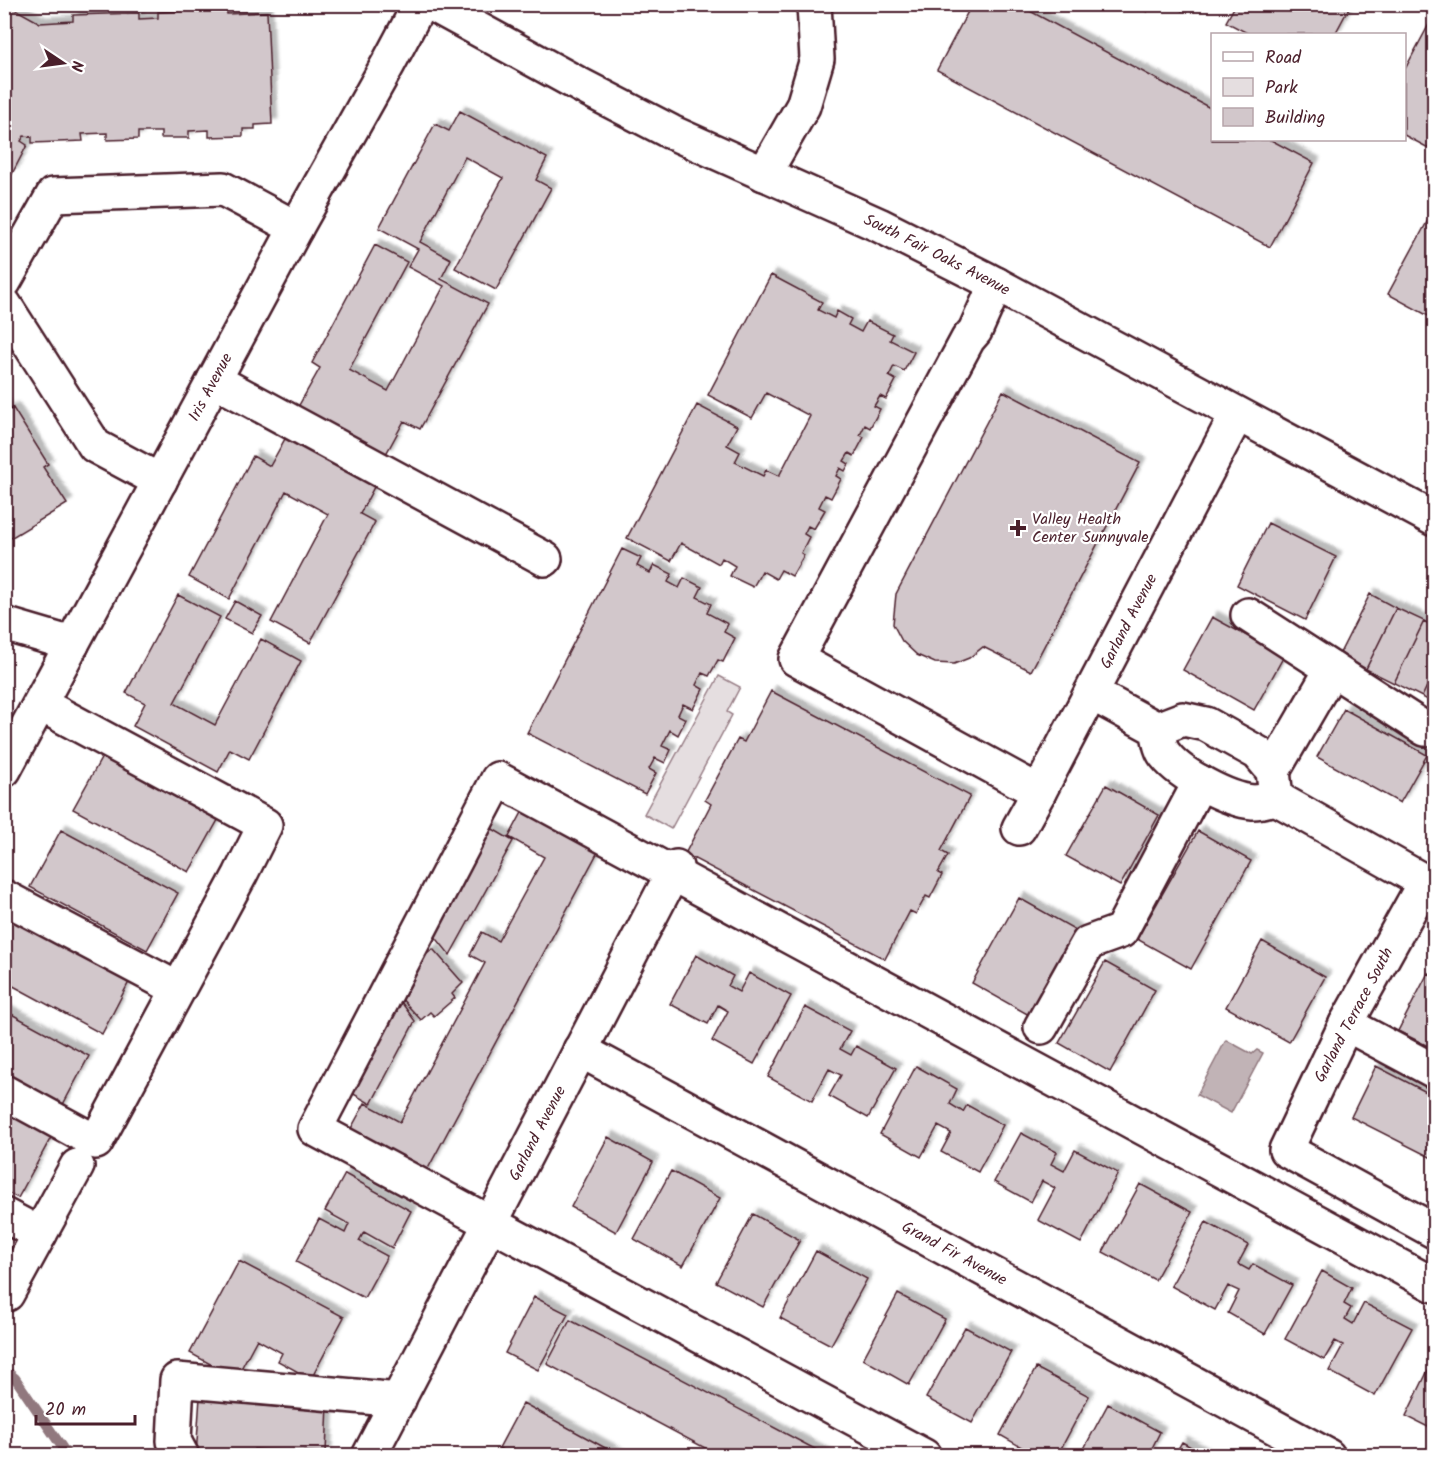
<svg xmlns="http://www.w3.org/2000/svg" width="1439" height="1460" viewBox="0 0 1439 1460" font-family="Kalam,sans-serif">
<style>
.green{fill:#e5dee0;stroke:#987e86;stroke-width:1.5}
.water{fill:#c1b3b6;stroke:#91787e;stroke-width:1.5}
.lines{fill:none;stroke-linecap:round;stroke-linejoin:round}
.stream{stroke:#91787e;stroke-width:10}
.building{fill:#d2c7cb;stroke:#4a1f2b;stroke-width:1.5;filter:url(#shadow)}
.minor-casing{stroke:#4a1f2b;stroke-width:38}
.major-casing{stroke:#4a1f2b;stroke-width:38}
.minor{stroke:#fff;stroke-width:33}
.major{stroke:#fff;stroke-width:33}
.poi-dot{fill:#4a1f2b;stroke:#fff;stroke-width:2}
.labels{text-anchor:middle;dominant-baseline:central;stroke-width:4.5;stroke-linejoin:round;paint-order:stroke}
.street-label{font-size:16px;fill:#4a1f2b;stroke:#fff}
.poi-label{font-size:16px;fill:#4a1f2b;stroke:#fff;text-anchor:start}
</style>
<defs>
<filter id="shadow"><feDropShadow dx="5.5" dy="-5.5" stdDeviation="1.5" flood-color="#0004"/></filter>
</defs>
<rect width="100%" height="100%" fill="#fff"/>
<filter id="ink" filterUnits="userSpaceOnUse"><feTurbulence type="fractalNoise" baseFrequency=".0167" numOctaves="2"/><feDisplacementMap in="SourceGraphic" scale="12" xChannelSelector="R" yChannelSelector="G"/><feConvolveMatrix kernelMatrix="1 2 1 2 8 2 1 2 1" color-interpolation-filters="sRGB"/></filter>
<g filter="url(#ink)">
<path class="green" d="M719,676L740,687L727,712L732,715L671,829L644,814Z"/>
<path class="water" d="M1226,1040L1252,1054L1257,1050L1263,1053L1231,1113L1197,1095Z"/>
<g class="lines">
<path class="stream" d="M4,1369L15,1378L68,1456"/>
</g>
<path class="building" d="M4,4H9L11,7L40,23L73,21V15L139,13V19L158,18V12L227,9V14L267,12L272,124L255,125V129H243V136L209,137V130L189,131V138H161V132H138V139L107,140V133L82,134L83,141L32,143V137L24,136L21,141L27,145L12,174L5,170L4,172Z
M972,4H1017L1212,109V140H1271L1314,163L1270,247L937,70Z
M1133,4H1151L1147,12Z
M1171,4H1186L1182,11Z
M1236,4H1351L1335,34H1249L1226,22Z
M1434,15V151L1404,135V71Z
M460,111L547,158L536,180L551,188L496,290L455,268L503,178L465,157L420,242L451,259L441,279L488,304L420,429L404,421L386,454L298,407L320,368L312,363L375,245L407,262L349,370L388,391L444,286L408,267L418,249L379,228L435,124L449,131Z
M1434,209V319L1388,294Z
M771,275L822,302L818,310L834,318L837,311L851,319L848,325L861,332L867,321L893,334L890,340L914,352L904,371L894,366L889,376L896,380L886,399L880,396L874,406L880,409L870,428L865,425L860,435L864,437L854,456L849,453L844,461L849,464L845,471L840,468L836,476L841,479L831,498L825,495L819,507L825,510L814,529L808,526L804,534L809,537L801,553L804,555L792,576L781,570L776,579L762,571L753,587L730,576L735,566L722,558L719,564L681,543L671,561L627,538L697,405L737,426L727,445L740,452L735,462L763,476L766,470L779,476L810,416L766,393L752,418L708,395Z
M1003,391L1140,463L1031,671L983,647L969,658L954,664L935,663L917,655L902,641L893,624L896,594Z
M4,405L8,411L13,408L48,464L43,467L67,504L4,542Z
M286,437L375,485L360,514L375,522L310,643L271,622L328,514L286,491L229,599L189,577L253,456L270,466Z
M1268,523L1336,557L1305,620L1237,585Z
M622,549L641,558L637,566L650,573L654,565L672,574L668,582L679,588L684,578L702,587L697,597L711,604L707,613L728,624L724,632L735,638L723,662L718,660L709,676L702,673L696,685L703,689L693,709L683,704L678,715L686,719L678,735L670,730L662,746L671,750L665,763L655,758L649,769L656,773L645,794L527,733Z
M1370,594L1396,608L1366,669L1339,655Z
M178,595L220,617L174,703L215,725L261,639L301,661L249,759L230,749L218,772L133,726L145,703L126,693Z
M235,601L262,616L252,633L225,619Z
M1396,608L1424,621L1394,683L1366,669Z
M1212,617L1284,656L1254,710L1183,670Z
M1424,621L1434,627V671L1422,697L1394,683Z
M1434,671V703L1422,697Z
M771,691L970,796L941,851L948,855L938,873L942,875L930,898L926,896L916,914L910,911L885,959L685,854L711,804L705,800L738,739L744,742Z
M1344,709L1427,755L1400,803L1317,757Z
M102,757L218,820L189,872L73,809Z
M1106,785L1159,815L1120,886L1066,856Z
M526,805L601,846L424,1176L348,1134L365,1103L400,1122L485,963L470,955L482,932L498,941L544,857L509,837Z
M491,828L513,841L450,955L433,934Z
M61,830L178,893L147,950L30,887Z
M1198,831L1251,861L1191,969L1137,939Z
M1019,898L1076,930L1029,1015L972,983Z
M13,913L131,978L102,1034L4,981V929Z
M1262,941L1325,977L1289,1042L1226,1007Z
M433,949L463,983L452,994L455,998L434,1016L430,1012L421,1020L399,996L415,964Z
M696,955L733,976L728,986L739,992L749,973L791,996L754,1064L712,1041L728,1011L718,1005L708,1024L670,1004Z
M1105,962L1155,990L1110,1072L1059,1043Z
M1428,973L1434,976V1049L1398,1031Z
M399,999L415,1021L371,1104L350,1092Z
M805,1007L850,1031L840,1049L851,1055L856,1046L896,1068L868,1118L829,1096L841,1075L829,1069L812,1101L768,1077Z
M4,1010L89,1056L60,1110L4,1080Z
M916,1066L957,1089L950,1104L963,1112L967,1105L1003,1125L978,1172L941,1152L951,1133L938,1126L921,1157L880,1134Z
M1376,1066L1434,1096V1159L1351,1117Z
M4,1103L55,1130L18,1198L4,1191Z
M1021,1133L1057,1152L1051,1164L1064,1171L1075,1150L1118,1173L1081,1243L1038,1220L1055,1188L1042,1181L1031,1202L994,1182Z
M608,1137L653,1162L616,1232L571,1207Z
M671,1171L720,1198L683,1266L634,1239Z
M345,1174L411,1211L392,1248L364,1232L359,1241L387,1256L364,1298L296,1262L319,1219L345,1233L349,1224L325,1211Z
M1140,1184L1192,1212L1155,1280L1103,1252Z
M753,1214L800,1240L763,1307L716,1282Z
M1206,1222L1248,1245L1238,1264L1249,1270L1253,1264L1292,1285L1265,1334L1228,1313L1239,1291L1228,1286L1215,1310L1171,1286Z
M816,1251L867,1279L831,1345L780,1318Z
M239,1261L344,1317L311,1379L278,1361L282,1353L257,1339L236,1378L190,1353Z
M1322,1271L1352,1288L1344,1304L1351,1308L1345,1319L1353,1324L1364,1303L1412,1328L1375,1396L1329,1371L1343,1345L1335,1341L1324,1360L1285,1339Z
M898,1294L945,1319L909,1385L863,1359Z
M534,1297L568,1314L538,1370L505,1353Z
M570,1320L828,1456H720L547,1364Z
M965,1327L1011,1352L972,1423L926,1398Z
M1434,1358V1430L1406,1416Z
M1036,1368L1089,1396L1057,1456H1037L1000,1435Z
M200,1397L328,1404L326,1453L254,1449V1456H196Z
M523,1403L620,1456H513L499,1448Z
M1108,1404L1160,1432L1148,1456H1080Z
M1182,1442L1207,1456H1174Z"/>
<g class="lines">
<g class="minor-casing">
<g id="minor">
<path d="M764,174L803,106L817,59L814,4"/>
<path d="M4,282L53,195L223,189L296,228"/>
<path d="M996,284L975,331L968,339L796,659L1039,792"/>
<path d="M4,304L95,446L160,481"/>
<path d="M214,380L545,559"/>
<path d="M1248,615L1425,729"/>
<path d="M4,624L72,644"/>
<path d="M1091,693L1157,729C1159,737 1160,750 1166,756C1181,775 1228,800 1253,802C1260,802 1268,800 1276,798L1434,887"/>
<path d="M1157,729L1183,719L1206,724L1258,753L1273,771L1276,798"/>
<path id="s1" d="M4,770L296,228L388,64L420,4"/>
<path d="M1273,771L1332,669"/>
<path id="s2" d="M1019,828L1039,792L1237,414"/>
<path d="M1425,882L1346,1024L1286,1150L1434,1231"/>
<path d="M4,897L178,989"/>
<path d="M1346,1024L1434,1071"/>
<path d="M1041,1027L1088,943L1121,931L1200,782"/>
<path id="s3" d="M580,1050L1328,1456"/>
<path d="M4,1092L96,1142L240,875L265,825L40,704"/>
<path d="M4,1215L40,1234"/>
<path d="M7,1294L77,1166"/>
<path d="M182,1456L174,1441L177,1380L399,1400"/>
<path id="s4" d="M369,1456L676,867"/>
<path d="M924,1456L315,1129L498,779L1434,1285"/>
</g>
</g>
<g class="major-casing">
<g id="major">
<path id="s5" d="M432,4L580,85L671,132L879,225L988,280L1434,519"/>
</g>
</g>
<use href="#minor" class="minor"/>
<use href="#major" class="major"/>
</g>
</g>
<path class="poi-dot" d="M1015 519h6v6h6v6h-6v6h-6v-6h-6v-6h6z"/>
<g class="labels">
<g class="street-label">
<text stroke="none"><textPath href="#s5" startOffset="564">South Fair Oaks Avenue</textPath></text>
<text stroke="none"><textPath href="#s1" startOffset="435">Iris Avenue</textPath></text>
<text stroke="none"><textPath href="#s2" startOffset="234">Garland Avenue</textPath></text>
<text transform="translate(1354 1015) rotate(-62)">Garland Terrace South</text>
<text stroke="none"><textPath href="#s4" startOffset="364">Garland Avenue</textPath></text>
<text stroke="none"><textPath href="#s3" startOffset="426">Grand Fir Avenue</textPath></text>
</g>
<g class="poi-label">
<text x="1032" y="519">Valley Health<tspan x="1032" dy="18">Center Sunnyvale</tspan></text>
</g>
</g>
<rect width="1439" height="1460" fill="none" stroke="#fff" stroke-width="24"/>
<rect x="12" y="12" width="1415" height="1436" fill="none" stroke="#4a1f2b" stroke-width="2" filter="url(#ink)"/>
<rect x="1211" y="33" width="195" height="108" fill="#ffffff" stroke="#b7a5aa" stroke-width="1.5"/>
<rect x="1223" y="52" width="30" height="9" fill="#ffffff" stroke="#b7a5aa" stroke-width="1.5"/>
<text x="1265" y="63" font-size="18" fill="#4a1f2b">Road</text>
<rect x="1223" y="78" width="30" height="18" fill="#e5dee0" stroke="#b7a5aa" stroke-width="1.5"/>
<text x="1265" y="93" font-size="18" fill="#4a1f2b">Park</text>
<rect x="1223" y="108" width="30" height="18" fill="#d2c7cb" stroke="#b7a5aa" stroke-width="1.5"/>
<text x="1265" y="123" font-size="18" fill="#4a1f2b">Building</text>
<g transform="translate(63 63) rotate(103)" stroke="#ffffff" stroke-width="4.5" paint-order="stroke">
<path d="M0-4.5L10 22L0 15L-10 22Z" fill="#4a1f2b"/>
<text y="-9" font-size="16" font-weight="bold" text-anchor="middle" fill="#4a1f2b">N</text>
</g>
<path d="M36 1415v9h99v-9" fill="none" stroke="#4a1f2b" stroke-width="3"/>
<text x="45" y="1415" font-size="18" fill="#4a1f2b" stroke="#ffffff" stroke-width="4.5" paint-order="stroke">20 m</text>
</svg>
